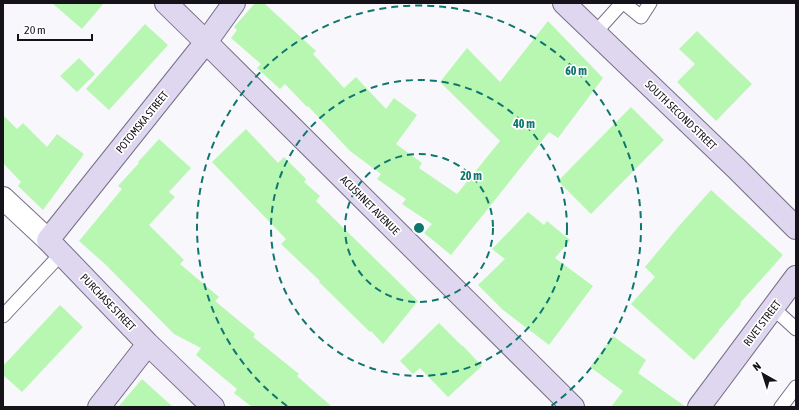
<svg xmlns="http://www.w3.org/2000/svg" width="799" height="410" viewBox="0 0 799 410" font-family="'Asap Condensed',sans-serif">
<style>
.building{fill:#b8f7b2}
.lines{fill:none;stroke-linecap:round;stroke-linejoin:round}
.lane-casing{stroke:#766f85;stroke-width:15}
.street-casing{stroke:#766f85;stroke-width:24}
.secondary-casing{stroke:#766f85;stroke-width:24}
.lane{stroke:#fff;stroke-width:13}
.street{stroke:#fff;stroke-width:22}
.secondary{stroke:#dfd6ef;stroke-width:22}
.ring{fill:none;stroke:#0f766e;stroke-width:2;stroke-dasharray:7 5}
.labels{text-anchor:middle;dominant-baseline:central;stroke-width:3.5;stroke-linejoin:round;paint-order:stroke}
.street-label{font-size:11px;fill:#15121a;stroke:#fff}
.centre{fill:#0f766e;stroke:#fff;stroke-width:2}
.ring-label{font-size:12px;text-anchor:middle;font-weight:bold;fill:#0f766e;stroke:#fff;stroke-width:3.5;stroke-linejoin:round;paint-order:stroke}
</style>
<rect width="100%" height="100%" fill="#f8f7fc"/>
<path class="building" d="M52,3H104L82,29Z
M255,3H264L316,51L313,54L344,88L356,77L386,109L394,98L417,115L396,144L422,163L419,168L457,194L500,141L440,82L467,48L500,82L548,21L603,78L558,138L549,132L451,255L424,233L432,224L402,204L406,199L377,179L381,174L350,151L308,106L307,107L285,84L280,89L257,68L261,64L231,38L237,30L234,27Z
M145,24L168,45L109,110L86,89Z
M697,31L752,84L716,121L677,82L695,64L679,49Z
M79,58L95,74L77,92L60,76Z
M631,107L664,140L591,214L558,181Z
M3,115L17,129L23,123L47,147L57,134L84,154L43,210L18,186L21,182L3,163Z
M246,129L278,163L284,157L306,179L304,182L320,196L316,201L418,301L383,344L371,331L370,332L319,282L320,281L281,244L286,239L212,162Z
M159,139L191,168L169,192L175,197L149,225L184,260L180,264L219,297L215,301L255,334L253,337L299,374L297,376L332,407H252L234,393L237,389L196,355L201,348L174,334L105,264L79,241L122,189L118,186L139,163L138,162Z
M711,190L783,255L740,303L741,304L718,331H719L694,360L631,304L655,277L645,267L679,226Z
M528,212L544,225L547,221L570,240L555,258L593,286L549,345L503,310L478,285L505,259L492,249Z
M60,305L83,327L22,392L3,375V366Z
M439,323L462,346V345L482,366L448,397L420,368L413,374L400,361Z
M613,336L646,360L638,373L686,407H611L623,391L590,367Z
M142,379L173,407H118Z"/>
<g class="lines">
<g class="lane-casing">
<path id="lane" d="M624,3L641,17L650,3
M595,33L622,3
M773,308L796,329
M3,316L61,254
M781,407L796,387"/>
</g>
<g class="street-casing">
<path id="street" d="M3,198L48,240"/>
</g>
<g class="secondary-casing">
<path id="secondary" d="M166,3L206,42L573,407
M564,3L736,168L796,228
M99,407L148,344
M213,407L148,344L48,240L206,42L234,3
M699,407L796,277"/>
</g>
<use href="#lane" class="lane"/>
<use href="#street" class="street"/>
<use href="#secondary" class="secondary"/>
</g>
<g class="ring">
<circle cx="419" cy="228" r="74"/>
<circle cx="419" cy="228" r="148"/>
<path d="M287 406A222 222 0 1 1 551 406"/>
</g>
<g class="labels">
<g class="street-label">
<text transform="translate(681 115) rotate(44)">SOUTH SECOND STREET</text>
<text transform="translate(142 122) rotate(-51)">POTOMSKA STREET</text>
<text transform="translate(370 205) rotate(45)">ACUSHNET AVENUE</text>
<text transform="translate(108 302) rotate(46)">PURCHASE STREET</text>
<text transform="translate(762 323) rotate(-53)">RIVET STREET</text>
</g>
</g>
<circle cx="419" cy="228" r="6" class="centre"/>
<g class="ring-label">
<text x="576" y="75">60 m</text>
<text x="524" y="128">40 m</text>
<text x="471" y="180">20 m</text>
</g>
<rect width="799" height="410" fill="none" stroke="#15121a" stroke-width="8"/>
<g transform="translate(763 374) rotate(321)" stroke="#ffffff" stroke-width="3" paint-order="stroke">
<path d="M0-3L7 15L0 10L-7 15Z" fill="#15121a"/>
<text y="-6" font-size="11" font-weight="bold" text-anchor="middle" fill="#15121a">N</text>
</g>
<path d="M18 34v6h74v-6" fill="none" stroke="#15121a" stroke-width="2"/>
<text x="24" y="34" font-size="12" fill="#15121a" stroke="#ffffff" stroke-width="3" paint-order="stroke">20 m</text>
</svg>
